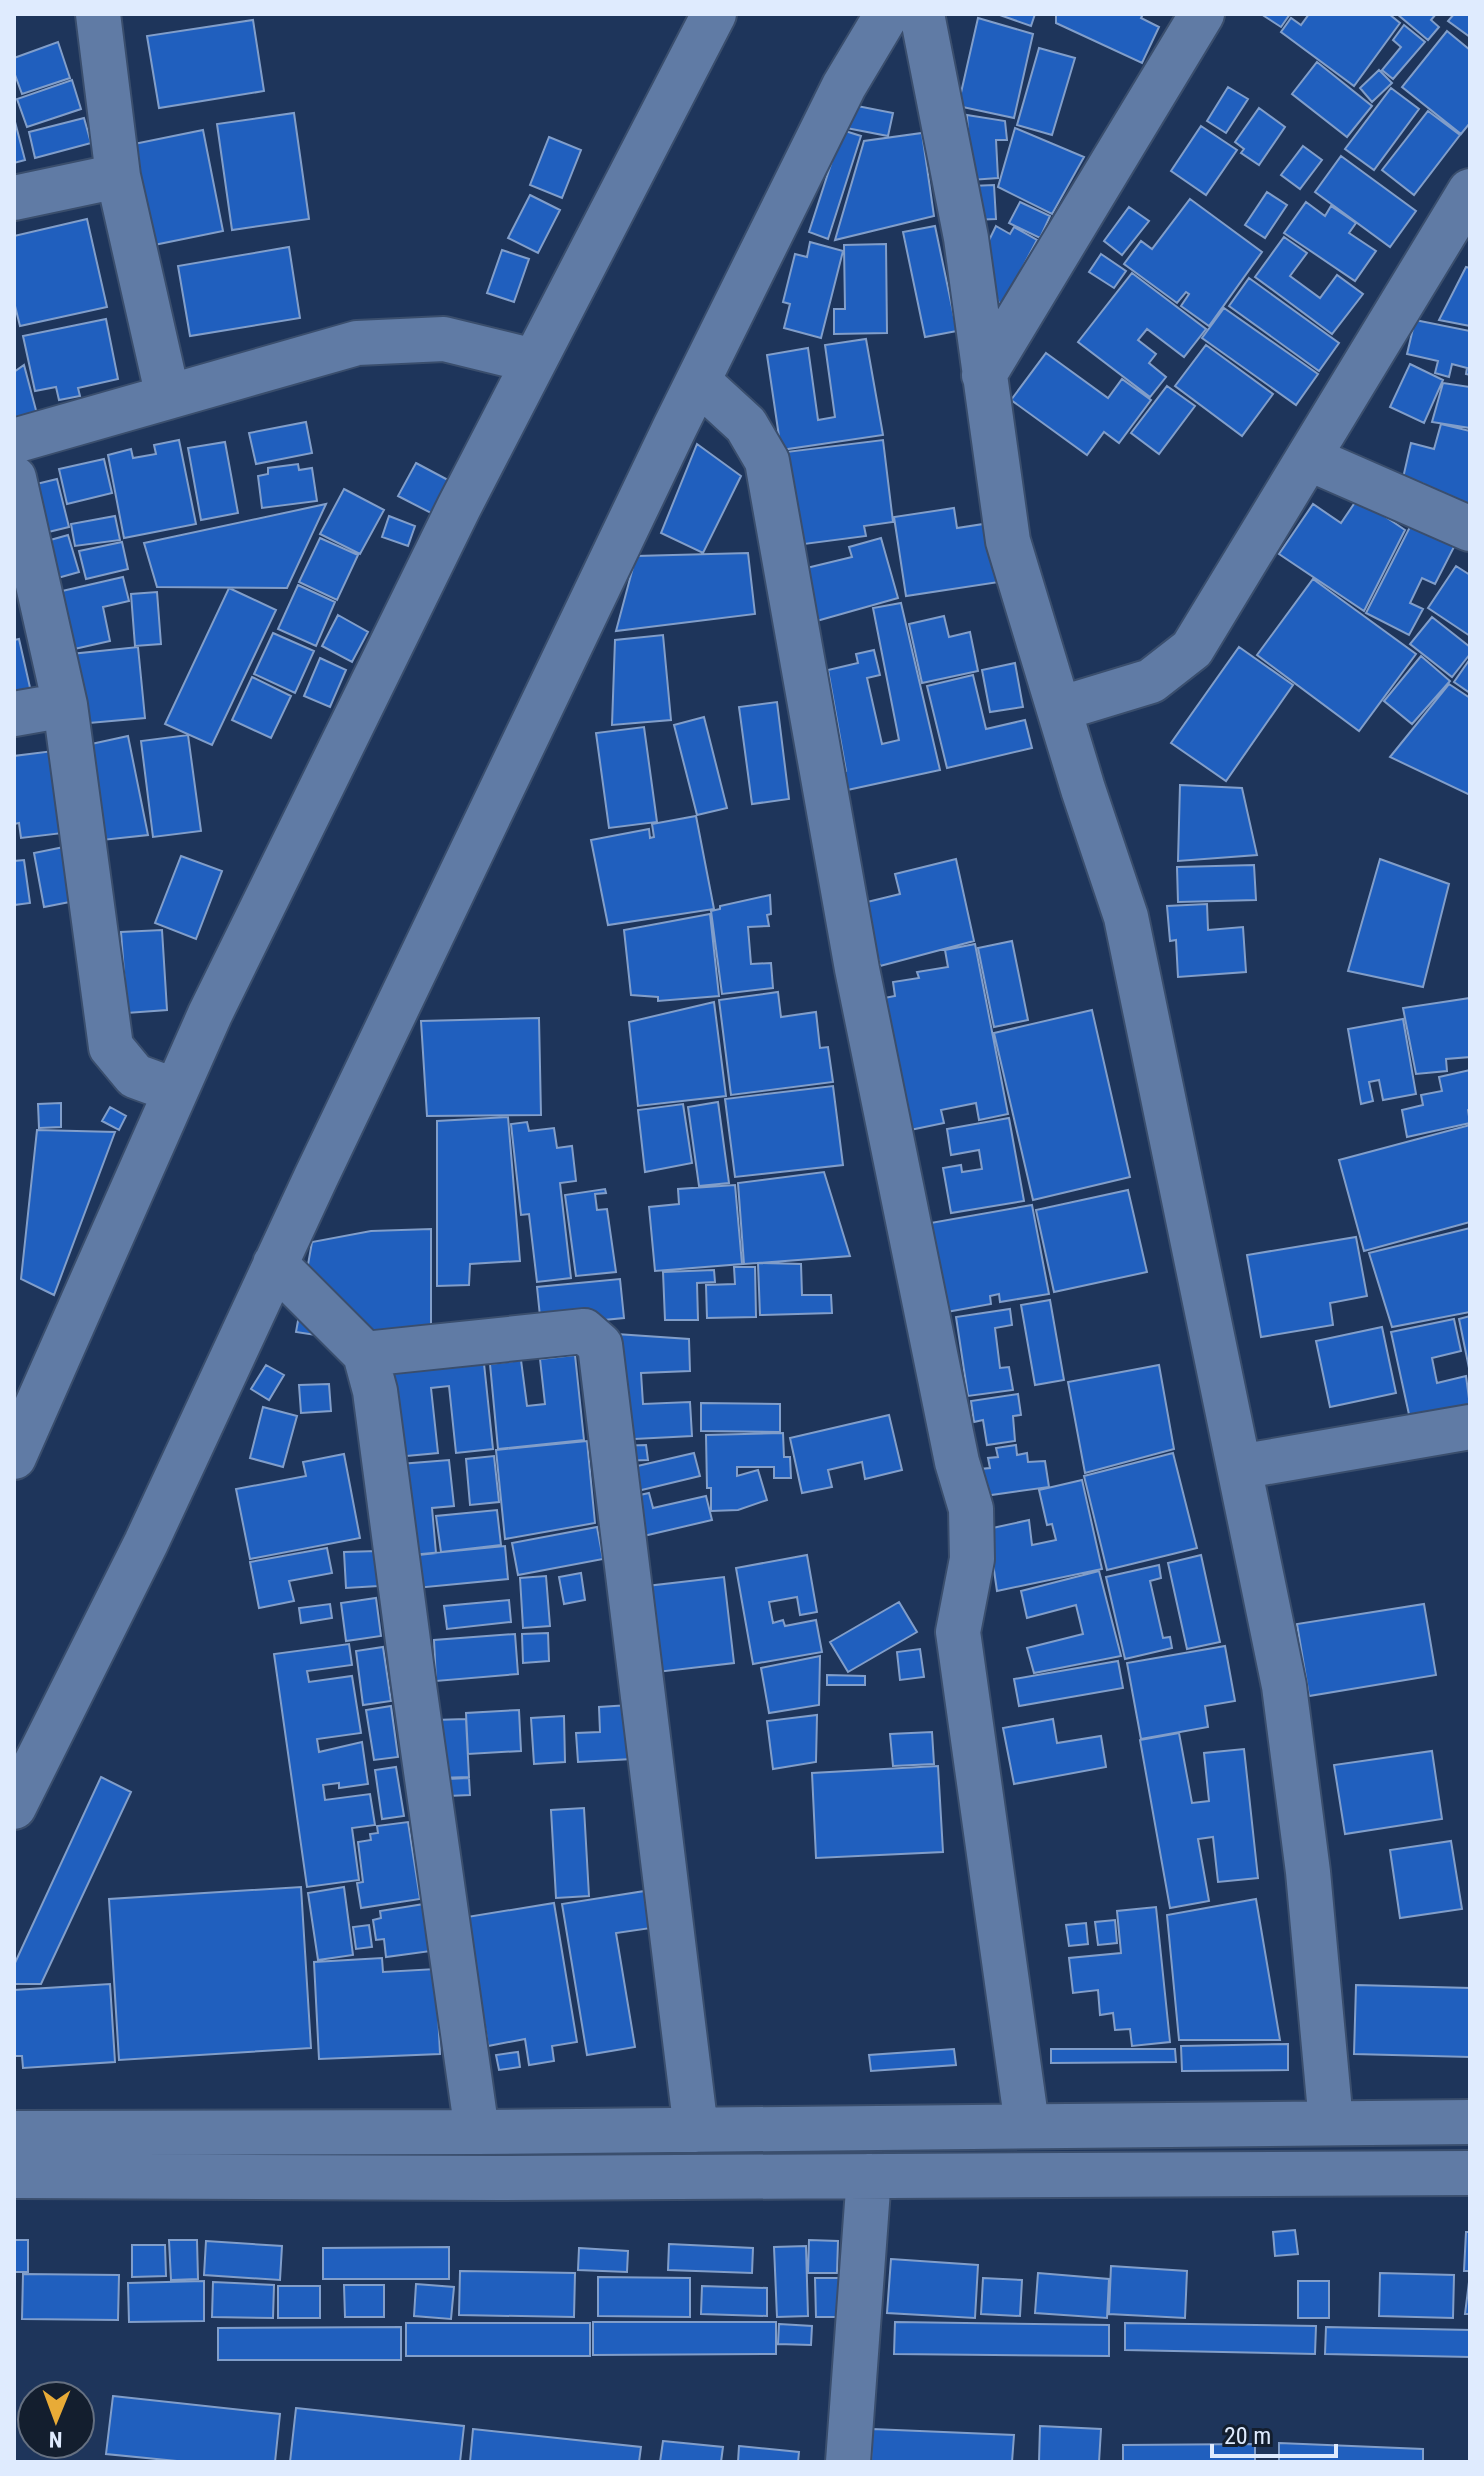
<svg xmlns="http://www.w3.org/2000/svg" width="1484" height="2476" viewBox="0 0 1484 2476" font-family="'Roboto Condensed',sans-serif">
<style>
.building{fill:#205fbe;stroke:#819eca;stroke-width:2}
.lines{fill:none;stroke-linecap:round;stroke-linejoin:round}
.minor-casing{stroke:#3a4e6d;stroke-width:48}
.minor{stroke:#607ba5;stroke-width:44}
</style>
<rect width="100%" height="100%" fill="#1e355b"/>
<path class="building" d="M997,14H1035L1031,26Z
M1056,14H1143L1141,18L1159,27L1142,63L1056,23Z
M1261,14H1290L1281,27Z
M1309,14H1389L1400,23L1354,86L1281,32L1291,18L1301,25Z
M1397,14H1436L1431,20L1439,27L1428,40Z
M1454,14H1470V37L1448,21Z
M978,18L1033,34L1014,118L958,106Z
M253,20L264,91L159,108L147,36Z
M1404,25L1425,42L1393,79L1382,70L1401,47L1393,40Z
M1447,31L1470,50V123L1461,134L1402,87Z
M58,42L70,78L22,94L14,72V58Z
M1039,48L1075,58L1052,135L1017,125Z
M1317,62L1372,106L1347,137L1292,94Z
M1379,70L1392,83L1372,102L1360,88Z
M72,80L81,109L27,127L17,99Z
M1228,87L1248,99L1226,133L1207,121Z
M1391,88L1419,109L1374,170L1345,149Z
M842,103L893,113L888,136L836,126Z
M1259,108L1285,127L1259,165L1241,153L1244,149L1235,142Z
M1428,111L1460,135L1414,195L1382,170Z
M294,113L309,219L232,230L217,124Z
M967,115L1005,121L1007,140H996L998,178L971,180Z
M14,118L25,160L14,163Z
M84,118L91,143L35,158L29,132Z
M1201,126L1237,150L1206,195L1171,171Z
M1015,128L1084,157L1052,214L998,187Z
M203,130L223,231L149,246L129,145Z
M842,130L861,136L828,239L809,232Z
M922,133L934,216L835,240L864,141Z
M549,137L581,150L562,198L530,185Z
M1303,146L1322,160L1300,189L1281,175Z
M1341,156L1416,211L1390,247L1315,192Z
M994,185L996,219L972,220L971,186Z
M1267,192L1287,205L1265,238L1245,225Z
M530,195L560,210L538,253L508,238Z
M1190,199L1262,252L1209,326L1181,306L1189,294L1186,292L1177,303L1124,264L1141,241L1152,249Z
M1020,202L1050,216L1040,238L1009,223Z
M1306,202L1325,216L1331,206L1356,223L1349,233L1376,251L1355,281L1284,233Z
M1129,207L1149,221L1122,255L1104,241Z
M87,219L107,307L20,326L14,302V236Z
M935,226L957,331L925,337L903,232Z
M996,226L1010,234L1014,227L1037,240L1001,308L980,259Z
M1284,237L1307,253L1290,276L1320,298L1337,275L1363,294L1332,334L1255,277Z
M810,242L843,251L821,338L784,328L790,304L783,302L795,254L807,257Z
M886,244L887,333L834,334V309H845L844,245Z
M289,247L300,318L190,336L178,266Z
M502,250L529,259L514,302L487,293Z
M1101,254L1126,271L1114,288L1089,272Z
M1466,267L1470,268V326L1439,320Z
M1132,273L1206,329L1184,357L1147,329L1138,340L1156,354L1149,363L1166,377L1150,397L1078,342Z
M1249,278L1339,343L1319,371L1229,306Z
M1224,308L1318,374L1296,405L1202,338Z
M106,319L118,379L78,388L80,396L59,400L56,387L35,391L23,336Z
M1415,320L1470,331V375L1466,374L1467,368L1452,364L1449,377L1435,373L1438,361L1407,354Z
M866,339L883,435L781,450L767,355L808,348L818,420L835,417L825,345Z
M1206,345L1273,394L1242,436L1175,386Z
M1046,353L1108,398L1122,379L1151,400L1119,443L1104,432L1087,455L1011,400Z
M1410,364L1443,380L1424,423L1390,407Z
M24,365L41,429L14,436V372Z
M1443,383L1470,387V428L1432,422Z
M1167,386L1195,406L1159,454L1131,433Z
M306,422L312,453L256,464L249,433Z
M1441,424L1470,431V510L1420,497L1424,484L1403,478L1411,443L1434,449Z
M179,440L196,524L124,538L108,455L131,449L133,458L156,454L154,445Z
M883,440L893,522L864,526L866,536L789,546L778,453Z
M225,442L238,513L201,520L188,448Z
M697,444L741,476L703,553L661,533Z
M104,459L112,493L67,504L59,469Z
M416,463L448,480L431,513L398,496Z
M298,464L299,470L312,468L317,501L262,508L258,476L268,474V468Z
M57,479L69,527L32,536L20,488Z
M344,489L384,510L360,554L320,534Z
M1358,498L1405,530L1364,611L1279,554L1313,504L1341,523Z
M326,504L287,588L157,587L144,543Z
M954,508L957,528L990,523L999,582L906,596L894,517Z
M115,516L120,540L75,546L71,524Z
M389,516L415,526L408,546L382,537Z
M1414,519L1457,541L1435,584L1422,578L1410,603L1423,609L1409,635L1366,613Z
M68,535L79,572L47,581L36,544Z
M320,538L358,555L337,600L299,582Z
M881,538L898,598L806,624L790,572L852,557L849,547Z
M122,542L128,569L86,579L79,551Z
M748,553L755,614L616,631L636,556Z
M1456,566L1470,575V636L1428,608Z
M123,577L129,601L103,607L110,641L61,652L49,594Z
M1313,579L1416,654L1359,731L1257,655Z
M298,585L335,602L316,646L278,629Z
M229,588L276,610L212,745L165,724Z
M157,592L161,644L135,646L131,594Z
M901,603L940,770L838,792L833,774L846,771L828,670L858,663L856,654L874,650L880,675L867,678L882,744L899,740L873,608Z
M338,615L368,632L352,662L322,646Z
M944,616L949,637L970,632L978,671L922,683L909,624Z
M1432,617L1470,647V654L1452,677L1410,644Z
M273,633L314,651L295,693L254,674Z
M663,635L671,720L612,725L615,640Z
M19,639L31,692L14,696V640Z
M138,647L145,718L78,724L71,654Z
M1239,647L1293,685L1226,781L1171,743Z
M1421,656L1450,681L1412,724L1384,701Z
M320,658L346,670L330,707L304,696Z
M1470,659V693L1454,682Z
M1015,663L1023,707L990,712L982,670Z
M973,675L986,729L1025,720L1032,748L947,768L927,686Z
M252,677L291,696L271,738L232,720Z
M1449,684L1470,698V795L1390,757Z
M777,702L789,799L752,804L739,707Z
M704,717L727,808L697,815L674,725Z
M644,727L657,822L609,828L596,733Z
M188,735L201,831L153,837L141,741Z
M128,736L148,835L102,840L82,746Z
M53,751L63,833L21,838L19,823L14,824V756Z
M1180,785L1242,788L1257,855L1178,861Z
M696,816L714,909L608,925L591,840L649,829L650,838L654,837L652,824Z
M64,847L75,901L44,907L34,853Z
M181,856L222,871L196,939L155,923Z
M956,859L974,941L880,966L863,903L900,894L895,874Z
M1380,859L1449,884L1423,987L1348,971Z
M24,860L30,903L14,905V861Z
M1254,865L1256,900L1178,902L1177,867Z
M770,895L771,914L767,915L769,926L748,927L751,964L771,963L773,988L722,994L711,911L720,909V906Z
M1207,904L1208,930L1243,927L1246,972L1178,977L1176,940L1170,941L1167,906Z
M710,914L719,996L658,1001V997L631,995L624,930Z
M162,930L167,1010L127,1013L121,932Z
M1012,941L1028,1020L994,1027L978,948Z
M975,944L1008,1114L979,1120L976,1103L941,1110L944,1123L910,1130L884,998L895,996L893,982L919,978L917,972L948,967L945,950Z
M778,992L781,1017L816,1012L820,1048L828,1047L833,1082L731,1095L719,1000Z
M1470,998V1057L1446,1059L1447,1071L1416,1074L1403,1008Z
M714,1002L726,1096L638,1106L629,1022Z
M1092,1010L1130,1177L1033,1200L994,1033Z
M539,1018L541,1115L427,1116L421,1021Z
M1403,1019L1416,1094L1383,1100L1379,1080L1369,1082L1373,1101L1361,1104L1348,1029Z
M1470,1070V1109L1468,1110L1470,1123L1407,1137L1402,1110L1423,1105L1421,1095L1442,1091L1439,1077Z
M833,1086L843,1165L735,1177L725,1099Z
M718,1102L729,1183L699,1186L688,1107Z
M61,1103V1127L39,1128L38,1104Z
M683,1104L692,1163L645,1172L638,1110Z
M110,1107L126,1116L119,1130L102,1121Z
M508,1117L520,1261L470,1264L469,1285L437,1286V1121Z
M1009,1118L1024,1201L951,1213L943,1168L961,1165L962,1172L982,1169L979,1150L951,1155L947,1129Z
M527,1122L529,1131L554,1128L557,1148L572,1146L576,1181L560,1183L571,1278L537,1282L529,1214L521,1215L511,1124Z
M1470,1125V1222L1364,1251L1339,1160Z
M37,1130L115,1132L54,1295L21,1279Z
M824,1172L850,1256L744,1264L738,1183Z
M735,1185L742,1264L655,1271L649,1207L679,1204L678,1189Z
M605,1189L606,1193L595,1194L597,1210L607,1209L616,1272L576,1276L565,1195Z
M1128,1190L1147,1272L1054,1292L1036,1210Z
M1032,1205L1049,1294L1000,1302L999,1294L990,1296L991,1304L941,1313L925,1224Z
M1470,1228V1312L1392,1327L1369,1253Z
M431,1229V1338L361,1342L296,1332L312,1242L371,1231Z
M1356,1237L1367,1296L1330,1303L1333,1325L1261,1337L1247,1255Z
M758,1263L801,1264L802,1295H831L832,1313L760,1315Z
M734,1267H755L756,1317L707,1318L706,1285L735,1284Z
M714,1270L715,1282L697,1283L698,1320H665L663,1272Z
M620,1279L624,1318L541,1326L537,1287Z
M1050,1300L1064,1380L1035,1385L1021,1305Z
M1010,1309L1012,1325L995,1328L1000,1368L1009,1367L1013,1390L968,1396L956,1317Z
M1470,1316V1373L1459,1319Z
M1454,1319L1461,1351L1432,1358L1437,1383L1466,1376L1470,1406L1410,1419L1391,1332Z
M1382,1327L1396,1393L1330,1407L1316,1341Z
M587,1332L689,1339L690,1371L641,1373L643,1404L690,1402L692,1436L615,1440Z
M483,1354L493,1449L456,1453L449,1386L431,1388L438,1453L396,1457L387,1364Z
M575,1355L584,1440L498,1449L490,1364L521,1360L527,1406L545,1404L540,1359Z
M266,1365L284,1375L269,1400L251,1389Z
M1159,1365L1174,1449L1085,1473L1068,1382Z
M329,1384L331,1411L301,1413L299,1385Z
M1018,1394L1021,1415L1013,1416L1015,1441L987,1445L983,1420L974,1422L971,1401Z
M701,1403L780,1404V1432L701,1431Z
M263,1407L297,1416L283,1467L250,1458Z
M889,1415L902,1470L865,1479L862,1462L828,1470L832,1487L802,1493L790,1438Z
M783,1433L784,1457H790L791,1478H774V1467H737V1476L758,1470L767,1500L738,1510L711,1511V1488H707L706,1435Z
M587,1441L595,1523L505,1539L496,1450Z
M646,1445L648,1460L617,1461L616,1446Z
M1016,1445L1017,1455L1027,1453L1028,1462L1045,1461L1049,1487L984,1496L980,1469L990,1468L988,1458L998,1457L996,1448Z
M694,1453L700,1476L625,1494L620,1470Z
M1173,1453L1197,1548L1107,1570L1084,1476Z
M344,1454L360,1538L250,1559L236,1489L306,1476L303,1462Z
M494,1456L499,1502L470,1505L466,1459Z
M449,1460L454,1506L432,1508L436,1553L410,1556L400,1464Z
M1082,1480L1102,1569L997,1591L988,1529L1029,1520L1032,1545L1056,1540L1052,1524L1047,1525L1039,1490Z
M649,1493L653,1508L706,1496L712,1520L635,1538L626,1498Z
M497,1510L501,1545L441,1552L436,1516Z
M597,1527L603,1559L518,1575L512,1543Z
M505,1546L508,1579L416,1588L412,1555Z
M327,1548L332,1573L289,1581L294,1601L259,1608L250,1562Z
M377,1551L378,1586L346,1588L344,1552Z
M807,1555L817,1612L800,1615L797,1597L769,1602L773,1623L783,1620L785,1626L816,1620L822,1652L753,1664L736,1568Z
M1201,1555L1220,1642L1187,1649L1168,1563Z
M1159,1565L1161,1578L1150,1581L1163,1638L1170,1637L1172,1648L1125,1659L1106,1577Z
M1099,1571L1121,1656L1034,1673L1027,1648L1083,1634L1076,1605L1027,1618L1021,1591Z
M581,1573L585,1600L564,1604L559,1577Z
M546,1576L550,1626L523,1628L520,1578Z
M724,1577L734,1663L657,1672L647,1586Z
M376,1598L381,1636L346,1641L341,1603Z
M509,1600L511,1622L447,1629L444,1606Z
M899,1602L917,1632L848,1672L830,1642Z
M330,1604L332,1618L301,1623L299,1608Z
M1424,1604L1436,1675L1309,1696L1297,1624Z
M548,1633L549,1661L523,1663L522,1634Z
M515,1634L518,1674L436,1681L434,1640Z
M349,1644L352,1665L307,1671L309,1682L352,1676L361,1733L317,1739L319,1752L362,1742L368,1784L339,1788V1783L323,1785L325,1800L370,1794L375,1825L352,1828L359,1880L307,1887L274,1654Z
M1225,1646L1235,1701L1205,1706L1208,1727L1141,1739L1127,1663Z
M383,1647L391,1701L363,1705L356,1651Z
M920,1649L924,1677L900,1680L897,1652Z
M820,1656L819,1705L769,1713L761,1668Z
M1118,1661L1123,1688L1019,1706L1014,1679Z
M827,1675L865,1676V1685H827Z
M629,1705L632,1759L578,1762L576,1733L600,1732L599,1707Z
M391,1706L398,1757L374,1760L366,1710Z
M519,1710L521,1751L468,1754L466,1713Z
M817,1715L816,1762L773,1769L767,1721Z
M564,1716L565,1762L534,1764L531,1718Z
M466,1719L469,1777L437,1778L434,1720Z
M1053,1719L1057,1743L1101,1736L1106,1767L1014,1784L1003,1728Z
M932,1732L934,1764L893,1766L890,1734Z
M1179,1733L1192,1803L1209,1801L1204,1753L1244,1749L1258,1878L1218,1882L1213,1837L1198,1839L1209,1901L1170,1908L1140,1740Z
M1432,1751L1442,1819L1345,1834L1334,1765Z
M938,1766L943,1852L816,1858L812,1773Z
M396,1767L404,1816L382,1819L375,1770Z
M101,1777L131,1792L41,1984H14V1965Z
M469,1778L470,1795L448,1796L447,1779Z
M584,1808L589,1896L556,1898L551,1810Z
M408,1822L420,1899L361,1908L357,1883L363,1882L358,1842L371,1840L370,1834L378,1833L377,1826Z
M1451,1841L1462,1909L1400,1918L1390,1850Z
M301,1887L311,2048L119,2060L109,1899Z
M344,1887L353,1955L318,1960L308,1893Z
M651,1890L658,1927L616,1933L635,2047L587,2055L562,1904Z
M1256,1899L1280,2040H1179L1167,1915Z
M554,1903L577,2042L552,2046L554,2061L529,2065L525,2039L488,2046L467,1917Z
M424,1904L431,1951L386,1957L384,1939L376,1940L373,1920L381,1918L380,1911Z
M1156,1907L1170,2042L1132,2046L1130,2029L1115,2030L1113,2013L1100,2015L1098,1990L1073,1993L1069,1958L1121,1953L1117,1911Z
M1115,1920L1117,1943L1098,1945L1095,1922Z
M1086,1923L1088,1944L1069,1946L1066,1925Z
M369,1925L372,1947L356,1949L353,1927Z
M382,1958L383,1972L436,1969L440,2054L319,2059L314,1962Z
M110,1984L115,2062L23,2068L22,2056H14V1990Z
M1356,1985L1470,1988V2057L1354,2054Z
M1288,2044V2070L1182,2071L1181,2046Z
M954,2049L956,2065L871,2071L869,2055Z
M1051,2049H1175L1176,2062L1051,2063Z
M518,2052L520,2067L499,2070L496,2055Z
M1295,2230L1298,2254L1275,2256L1273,2232Z
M1466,2232H1470V2271H1464Z
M14,2240H28V2272H14Z
M169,2240H197L198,2279L171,2280Z
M809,2240L838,2241L837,2273H808Z
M206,2241L282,2246L280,2280L204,2275Z
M669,2244L753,2248L752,2273L668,2270Z
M132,2245H165L166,2276L132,2277Z
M806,2246L808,2316L777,2317L774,2247Z
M449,2247V2279H323V2248Z
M579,2248L628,2251L627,2272L578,2270Z
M891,2259L978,2265L975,2318L887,2313Z
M1111,2266L1187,2271L1185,2318L1109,2314Z
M460,2271L575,2273L574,2317L459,2315Z
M1038,2273L1109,2279L1107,2318L1035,2313Z
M1380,2273L1454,2275L1453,2318L1379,2316Z
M23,2274L119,2275L118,2320L22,2319Z
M598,2277L690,2278V2317L598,2316Z
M815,2278H840L841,2317H816Z
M983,2278L1022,2280L1020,2316L981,2314Z
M204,2281V2321L129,2322L128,2283Z
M1298,2281H1329V2318H1298Z
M213,2282L274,2285L273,2318L212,2317Z
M1469,2282H1470V2314H1465Z
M416,2284L454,2287L451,2319L414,2316Z
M344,2285H384V2317H345Z
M278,2286H320V2318H278Z
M702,2286L767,2288V2316L701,2314Z
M593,2322H776V2354L593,2355Z
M895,2322L1109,2325V2356L894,2354Z
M406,2323H590V2356H406Z
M1125,2323L1316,2326L1315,2354L1125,2350Z
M779,2324L812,2326L811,2345L778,2344Z
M401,2327V2360H218V2328Z
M1326,2327L1470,2330V2357L1325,2354Z
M113,2396L280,2414L275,2462H187L106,2454Z
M296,2408L464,2426L460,2462H290Z
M1040,2426L1101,2429L1099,2462H1039Z
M473,2429L641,2447L639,2462H470Z
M872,2429L1014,2435L1012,2462H871Z
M663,2441L723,2447L721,2462H660Z
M1279,2443L1423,2449V2462H1279Z
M1255,2444V2462H1123V2445Z
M739,2446L799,2452L798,2462H738Z"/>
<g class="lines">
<g class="minor-casing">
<path id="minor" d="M98,14L118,176L168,397
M922,14L966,238L1008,541L1083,789L1126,917L1284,1686L1308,1872L1331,2123
M14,198L118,176
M984,375L1202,14
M698,381L746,425L767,461L857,969L957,1462L971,1509L972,1559L958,1632L1027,2125
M14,441L357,343L444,339L534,361
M1308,458L1470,529
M14,478L65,705L111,1047L135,1076L176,1091
M1059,709L1151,681L1192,649L1470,191
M14,714L65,705
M275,1264L365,1354L375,1391L413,1679L477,2132
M365,1354L584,1331L600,1345L696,2130
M14,1457L210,1014L459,507L714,14
M1239,1467L1470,1427
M14,1807L146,1543L316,1177L675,427L844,86L887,14
M14,2133L477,2132L1470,2122
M14,2176L496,2178L1470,2173
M848,2462L869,2176"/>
</g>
<use href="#minor" class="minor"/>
</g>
<rect width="1484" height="2476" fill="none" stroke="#dfebfe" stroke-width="32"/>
<g transform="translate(56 2420) rotate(181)"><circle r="38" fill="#131e2e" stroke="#657081" stroke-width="2"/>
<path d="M0-6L14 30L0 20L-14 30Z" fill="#e8ab37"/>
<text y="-12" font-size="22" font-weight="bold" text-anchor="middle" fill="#dfebfe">N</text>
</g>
<path d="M1212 2444v12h124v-12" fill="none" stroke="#dfebfe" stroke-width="4"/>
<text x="1224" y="2444" font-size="24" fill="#dfebfe" stroke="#131e2e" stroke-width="6" paint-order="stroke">20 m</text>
</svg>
